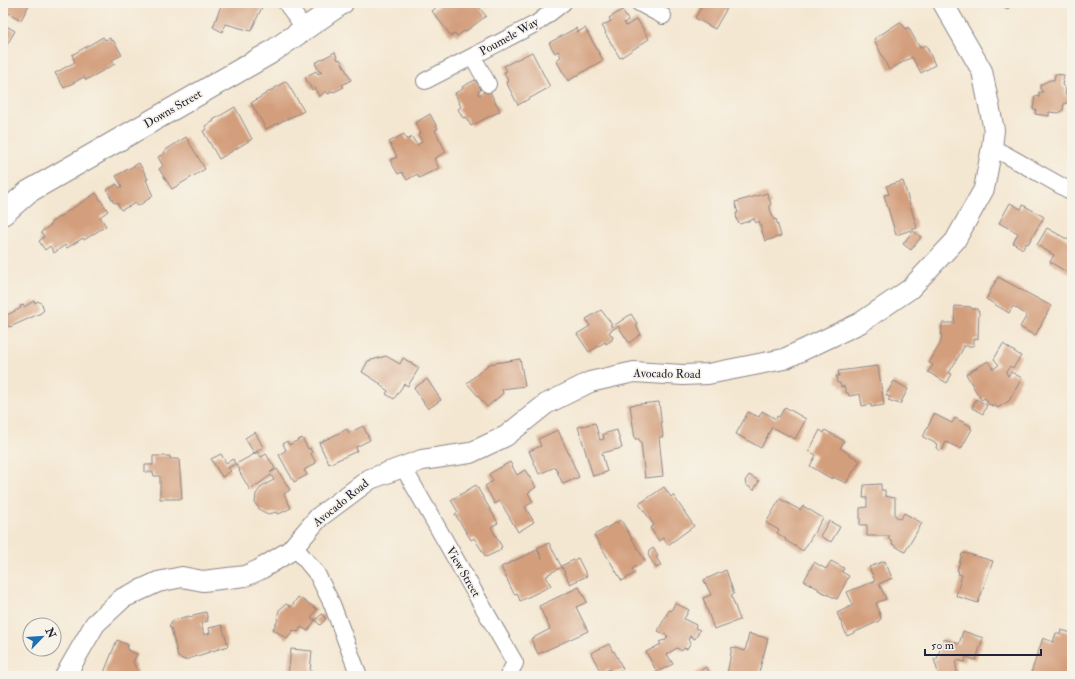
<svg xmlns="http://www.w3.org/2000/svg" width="1075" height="679" viewBox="0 0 1075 679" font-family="'IM FELL Double Pica',serif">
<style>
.building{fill:#d39e7c}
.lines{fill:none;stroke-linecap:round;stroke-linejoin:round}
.minor-casing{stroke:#8b8486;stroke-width:18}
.tertiary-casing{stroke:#8b8486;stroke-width:22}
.secondary-casing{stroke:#8b8486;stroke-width:24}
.minor{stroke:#fff;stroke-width:16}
.tertiary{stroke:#fff;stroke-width:20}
.secondary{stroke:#fff;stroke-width:22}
.labels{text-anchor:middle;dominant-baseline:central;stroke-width:3.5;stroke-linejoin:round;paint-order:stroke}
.street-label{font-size:12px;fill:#22223b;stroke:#f7f3e8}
</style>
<rect width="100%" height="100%" fill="#f7f3e8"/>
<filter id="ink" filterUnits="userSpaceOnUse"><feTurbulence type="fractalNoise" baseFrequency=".025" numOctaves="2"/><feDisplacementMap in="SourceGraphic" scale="8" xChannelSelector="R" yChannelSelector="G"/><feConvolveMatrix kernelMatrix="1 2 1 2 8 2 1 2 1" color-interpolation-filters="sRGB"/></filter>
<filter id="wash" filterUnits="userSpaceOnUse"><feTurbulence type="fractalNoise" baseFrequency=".012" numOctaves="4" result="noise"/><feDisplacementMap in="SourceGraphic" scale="16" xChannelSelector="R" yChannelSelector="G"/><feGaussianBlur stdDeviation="0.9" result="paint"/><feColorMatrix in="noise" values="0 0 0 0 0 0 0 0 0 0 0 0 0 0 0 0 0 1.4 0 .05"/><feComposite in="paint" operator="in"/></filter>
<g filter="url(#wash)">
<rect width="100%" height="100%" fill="#f4e7d1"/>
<g id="blocks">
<path class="building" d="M3,3H30L21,20L3,10Z
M222,3H252L262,7L251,31L226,24L222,32L213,27Z
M442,3H476L486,16L465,32L464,31L457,36L455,33L451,36L432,11Z
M482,3H493L485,7Z
M700,3H730L715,29L695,18L701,7L698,5Z
M998,3H1011L1008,9Z
M622,10L628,20L624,23L626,26L637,19L649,39L620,58L605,33L606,32L602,26L611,21L609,18Z
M900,22L906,29L908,27L920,48L926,45L935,65L921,73L912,57L889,70L874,39Z
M3,24L15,31L5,48L3,47Z
M576,28L578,32L585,28L603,60L568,81L556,60L561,57L558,51L555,53L549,43Z
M103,37L105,40L110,38L111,41L113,40L122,55L112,60L115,64L86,80L84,77L64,88L55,73L75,62L72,55Z
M335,52L338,60L340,59L351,80L342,85L344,87L334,92L333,91L328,94L326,91L319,97L315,88L312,90L305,77L316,71L318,74L322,72L319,71L315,63Z
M532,52L550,87L518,105L506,82L508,81L504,72L507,71L504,66Z
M1055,74L1064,75L1062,85L1066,89L1065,95L1069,98L1068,102L1064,104L1063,110L1059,113L1049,112V116L1035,114L1036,109H1033L1035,96L1039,97V92H1043L1040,89V85L1050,80H1054Z
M475,80L481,89L478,92L479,95L489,90L500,111L471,126L466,117L463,118L458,109L461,107L455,93L463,89L462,87Z
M286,81L304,111L266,129L251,103Z
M235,107L252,139L219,159L203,131L207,129L205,126L214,121L213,120Z
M430,114L438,129L435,130L446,152L434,159L439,168L419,178L417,174L407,180L402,172L398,174L390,160L397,157L389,142L404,134L407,140L412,137L417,145L422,142L418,134L421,133L415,123Z
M186,137L205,169L172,189L159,169L163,166L158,157L165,153L164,151Z
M139,163L148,179L146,180L153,196L138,206L136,203L121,210L117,202L114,203L107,190L117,184L119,188L122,186L116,176Z
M903,181L917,228L896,235L884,195L889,194L886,186Z
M96,193L108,211L100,217L106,226L84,240L83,238L67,248L65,245L54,253L50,246L45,250L39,241L44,237L41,232L51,225L50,223Z
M767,193L771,204L769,206L774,220L776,219L781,236L765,241L759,221L756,223L754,219L740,224L737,221L736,213H738L735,202Z
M1010,203L1021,209L1023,205L1044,217L1028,244L1026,243L1023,249L1013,243L1018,233L999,223Z
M1047,228L1072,242V275L1050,262L1054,255L1037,245Z
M913,231L921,237L911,250L903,244Z
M998,277L1051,306L1035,336L1020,327L1027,315L1013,306L1009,313L986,299Z
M34,301L35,303L38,301L42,304L44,310L41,313L10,327L5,325L3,322L5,316L21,308L20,306L23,305L24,307Z
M955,306L971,307V309H977L979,312L978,339H974V346H963L964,347L949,373L952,374L947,383L928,372L933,365L929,363L941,342L942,323H954Z
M601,310L612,324L610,325L612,327L631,314L637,323V328L641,334L629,343L618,326L609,332L613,337L612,340L606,344L605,342L589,352L577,334L590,326L586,319Z
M1003,344L1021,356L1013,368L1010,366L1006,372L1008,376L1011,372L1022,378L1009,401L997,408L995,405L992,407L991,404L989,405L985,398L981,400L966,374L988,361L993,369L999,365L994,359Z
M386,356L400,364L403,358L419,368L408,386L404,384L394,399L386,394L388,391L380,385L381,384L362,372L368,361Z
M520,359L525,386L502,389L503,393L500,396L487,407L467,383L489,364Z
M878,366L884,405L871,407V404L862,406L860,394L849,396L848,393H846L844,386L841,387L840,383H837L836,376H839L838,371Z
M427,379L441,400L428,409L414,388Z
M894,381L908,389L900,404L888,400L890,397L886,395Z
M976,399L987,405L983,414L972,408Z
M659,402L663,437H659L663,476L645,478L641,443L639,439H635L630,405Z
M785,407L806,419L795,439L772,427L761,448L736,434L748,412L759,417L762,411L776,419L777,416L779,417Z
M934,414L952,423L955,418L971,426L970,428L972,429L961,449L946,442L943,449L940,451L936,448L937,444L923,437Z
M595,423L600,440L604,439L603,434L617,430L622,448L602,453L607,472L593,476L578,427Z
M363,426L370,440L356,447L357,451L329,464L319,443L347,429L349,433Z
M558,430L579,477L563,484L555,467L539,474L529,451L541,446L538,439Z
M820,430L824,433L825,430L844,441L840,448L860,461L846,483L833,477L832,479L810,466L816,455L809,451Z
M255,432L263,447L254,453L245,438Z
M302,438L308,449L310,448L312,453L311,454L316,463L304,470L307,475L294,482L279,455L286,450L283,444L287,441L289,445Z
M258,452L261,457L266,454L275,468L270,473L277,469L290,490L284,494L291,508L281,513L277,514V512L268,514L260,510L255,503L256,494L262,486L274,480L271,475L250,490L239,471L240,470L236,464Z
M221,454L226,463L233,459L235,464L228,468L231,471L222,477L211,459Z
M153,456H170V459H179L182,499H160V476H154L153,472H145V465H153Z
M510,462L517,475L525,470L536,487L528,493L533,502L525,507L534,522L518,532L500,501L495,504L485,486L493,481L489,474Z
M749,475L759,481L754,490L746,485L745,481Z
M881,484V490H885V496L895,498V516L901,519L904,513L922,523L905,552L892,544L893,542L888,539L890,536H867V525H860V508L867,507V498H863L864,485Z
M476,485L498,523L491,527L502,547L500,548L501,550L486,557L474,538L471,540L455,514L458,512L451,500Z
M664,487L671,497L673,495L694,526L668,545L663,538L659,541L650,528L654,525L639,504Z
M780,499L800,510L803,506L823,518L803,551L785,540L786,539L777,533L779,530L766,523Z
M621,520L645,561L632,569L635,573L622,581L594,535Z
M829,521L840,527L831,542L820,536Z
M549,543L561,566L578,558L587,576L570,584L562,567L548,574L549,575L546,576L551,586L520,601L517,593L514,594L501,567L537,550L542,559L537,548Z
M653,548L658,555L656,557L661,565L656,568L648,555L649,551Z
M965,553L993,561L978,603L956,596L962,575L958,574L959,571H957L962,554Z
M831,561L844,568L842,572L849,576L837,599L818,590L819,589L804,581L814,562L826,569Z
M885,561L892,578L879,584L886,599L876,603L881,618L879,621L847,636L837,613L853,605L847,592L875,581L869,567Z
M726,570L734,594L731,595L740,620L714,629L703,598L711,595L704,580Z
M579,587L587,602L576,607L588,631L538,654L531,639L550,629L539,606Z
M298,597L317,609L311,618L315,620L308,631L301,627L298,632L293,630L287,639L273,629L278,620L277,619L279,610L286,604L291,607Z
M675,603L689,610L684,619L696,625L695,628L700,630L695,639L690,636L688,640L691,642L687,649L684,648L682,651L677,648L667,654L673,664L657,672L646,652L661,644L659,642L664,640L665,641L668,636L658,631L669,610L671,611Z
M206,612L208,621L201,623L204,635L210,633L209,628L222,625L228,646L185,660L178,657L171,628L169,627L173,620L189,616V618L193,617V615Z
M322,614L326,619L320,625L315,620Z
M1061,630L1072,633V676H1040L1031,673L1043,638L1053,642L1056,633L1060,635Z
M963,631L983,638L976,660L966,657L965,662L957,660L956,666L958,676H939L934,659H937L943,639L959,644Z
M749,634L768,638L758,676L727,675L732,647L745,651Z
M117,640L128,645L127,650L137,654L133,662L138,672L137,675L140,676H106L105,670Z
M609,644L613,652L614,651L623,669L611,674L609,669L601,673L591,653Z
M291,649L312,651L310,671L347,676H288Z
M706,667L712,676H691Z"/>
</g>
</g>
<g filter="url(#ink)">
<use href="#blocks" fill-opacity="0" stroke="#8b8486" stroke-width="1"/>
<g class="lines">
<g class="minor-casing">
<path id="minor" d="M286,3L305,29
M639,3L663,16
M473,57L488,84
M425,81L537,23L563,3
M992,147L1072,192
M403,467L515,663L508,676
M294,546L317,574L332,604L359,676"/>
</g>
<g class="tertiary-casing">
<path id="tertiary" d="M65,676L95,624L123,598L158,582L182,577L203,581L245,576L259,570L290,551L319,517L370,479L422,460L470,453L506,436L546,404L590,382L634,372L683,375L708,374L784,359L860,323L910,289L955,241L984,189L992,147L994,130L982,71L943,3"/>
</g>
<g class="secondary-casing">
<path id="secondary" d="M3,214L28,192L270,53L342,3"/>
</g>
<use href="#minor" class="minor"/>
<use href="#tertiary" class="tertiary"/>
<use href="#secondary" class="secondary"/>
</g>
</g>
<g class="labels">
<g class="street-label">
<text transform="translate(509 37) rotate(-29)">Poumele Way</text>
<text transform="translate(173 109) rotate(-30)">Downs Street</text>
<text transform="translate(667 374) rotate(1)">Avocado Road</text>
<text transform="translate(341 503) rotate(-39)">Avocado Road</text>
<text transform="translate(463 572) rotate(60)">View Street</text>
</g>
</g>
<rect width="1075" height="679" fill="none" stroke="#f7f3e8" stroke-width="16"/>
<g transform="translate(42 637) rotate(65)"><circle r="19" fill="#f7f3e8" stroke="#a29fa3"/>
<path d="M0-3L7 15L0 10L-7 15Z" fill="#1f6fb2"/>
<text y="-6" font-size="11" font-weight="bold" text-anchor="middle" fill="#22223b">N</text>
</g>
<path d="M925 649v6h116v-6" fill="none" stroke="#22223b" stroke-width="2"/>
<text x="931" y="649" font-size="12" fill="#22223b" stroke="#f7f3e8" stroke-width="3" paint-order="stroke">50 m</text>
</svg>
